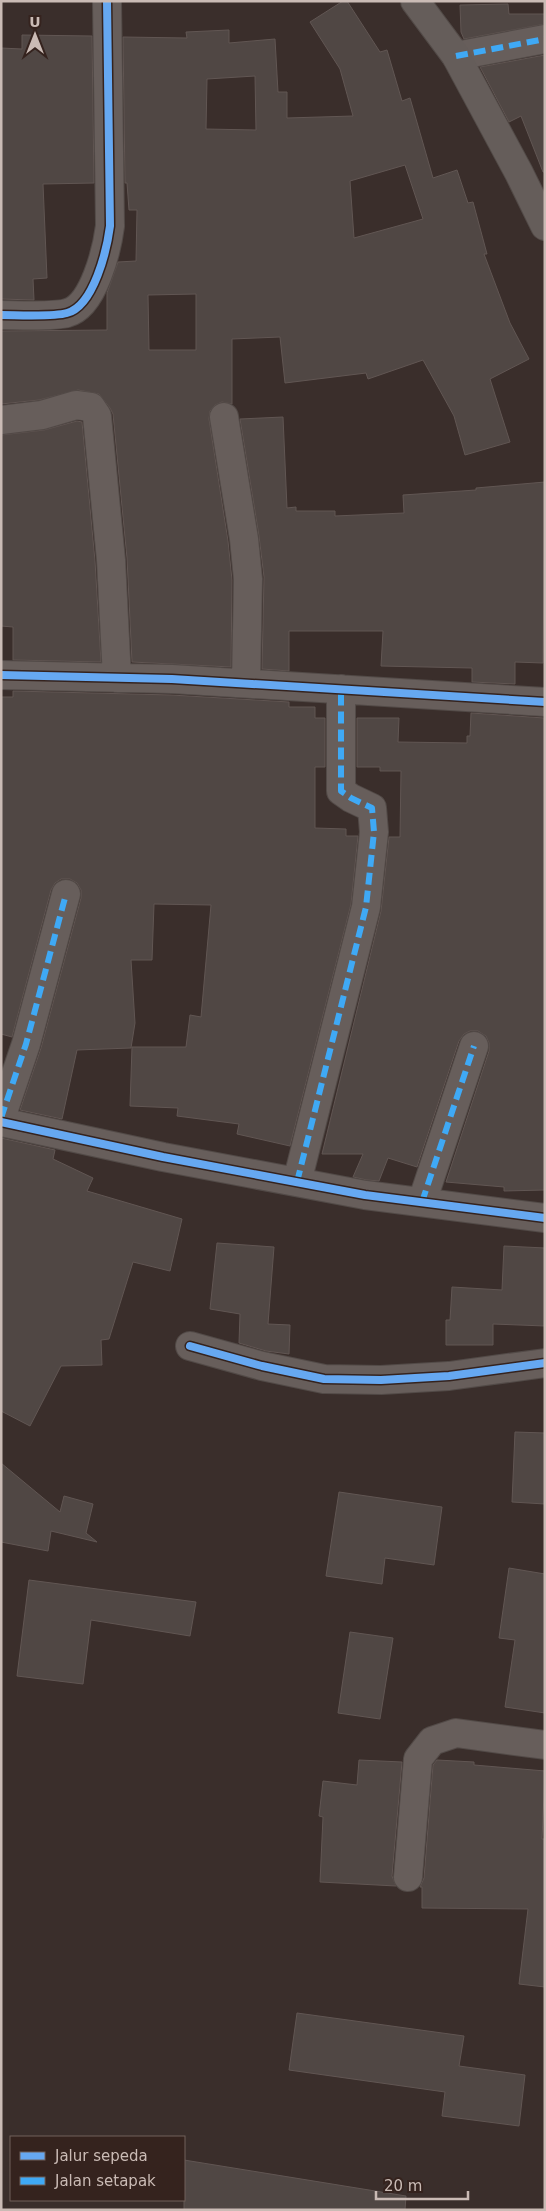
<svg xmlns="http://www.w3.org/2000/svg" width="546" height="2211" viewBox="0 0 546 2211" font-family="'DejaVu Sans',sans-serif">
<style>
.building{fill:#504744;stroke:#615653;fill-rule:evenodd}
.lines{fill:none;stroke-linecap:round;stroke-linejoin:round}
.street-casing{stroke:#524a47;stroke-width:30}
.secondary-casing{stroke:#524a47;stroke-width:30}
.street{stroke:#675e5b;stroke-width:28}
.secondary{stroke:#655d5a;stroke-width:28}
.quiet{stroke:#3fa9f5;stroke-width:6;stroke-dasharray:12 6;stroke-linecap:butt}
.cycleway-casing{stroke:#35231e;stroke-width:11}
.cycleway{stroke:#66a8f1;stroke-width:8}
</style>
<rect width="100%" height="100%" fill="#3a2e2b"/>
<path class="building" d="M343,1H347L380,52L387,50L402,101L410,98L433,178L457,170L468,203L473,202L487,254H484L510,323L529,359L490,379L510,442L465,455L454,416L423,360L368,379L366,373L285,383L280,337L232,339V404L222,402L215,405L210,411L209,419L228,541L232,580L231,667L132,662L127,558L113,414L110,408L99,394L78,390L39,400L1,404V331L107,330V293L118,262L136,261L137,210H129L127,183H125L123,37L187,38L186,32L229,30V43L275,39L278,92H287V118L353,116L340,69L310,22ZM255,76L256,130L206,129L207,79ZM405,165L423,219L354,238L350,181ZM196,294V350H149L148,295Z
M508,4L509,14H545V24L464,39L461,32L460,5Z
M22,35L92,36L94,183L43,184L47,278L33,279L34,300L1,299V48L22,49Z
M545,55V172H543L521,116L509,122L480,67Z
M283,417L287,508L296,507V511H335V516L404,513L403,495L476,490V488L545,482L543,663L515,662V684L472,682V668L381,666L383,631H289V671L262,669L264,577L259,536L240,419Z
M77,421L82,422L95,561L101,662L13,660V627L1,626V435L44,430Z
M13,691L171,695L289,702V707H315V718H325V767H315V828L346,829V836H358L351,904L290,1146L237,1134L239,1124L177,1116L178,1108L130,1106L132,1047H186L190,1015L201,1017L211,905L154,904L152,960H131L135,1023L131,1048L77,1050L62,1119L20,1110L41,1048L81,898V890L77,883L70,879H61L55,883L51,890L12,1037L1,1034V697H13Z
M471,713L544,718L545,1190L504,1191V1187L446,1182L489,1051V1043L486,1036L478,1031H470L464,1034L459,1041L417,1167L388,1158L379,1181L367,1180L353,1177L363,1154H322L381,911L389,837H400L401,771H380V767H357V718H399L398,742L467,743V736H470Z
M1,1138L55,1150L53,1159L93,1178L87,1191L182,1219L170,1271L133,1262L109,1339L101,1340L102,1365L61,1366L30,1426L1,1411Z
M217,1243L274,1247L268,1324L290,1325L289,1354L266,1351L239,1343L240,1314L210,1309Z
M504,1246L545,1248V1326L493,1324V1345H446V1320H450L452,1287L502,1290Z
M515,1432L545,1433V1504L512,1502Z
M1,1463L60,1512L64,1496L93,1504L86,1533L97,1542L51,1531L48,1551L1,1542Z
M339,1492L442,1507L434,1565L385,1558L382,1584L326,1576Z
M509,1568L545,1574V1713L505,1707L515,1640L499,1638Z
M29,1580L196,1602L190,1636L91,1620L83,1684L17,1676Z
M350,1632L393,1638L380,1719L338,1713Z
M359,1760L402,1762L392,1876L396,1886L320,1882L323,1817L319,1816L323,1781L357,1785Z
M437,1760L474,1762V1765L545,1771L542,1839H545V1987L519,1984L528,1909L422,1908V1887H420L424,1878L433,1765Z
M297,2013L464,2036L459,2066L525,2075L519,2126L442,2116L445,2092L289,2070Z
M184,2160L406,2196L405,2210H184Z"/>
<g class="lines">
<g class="street-casing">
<path id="street" d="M456,56L545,39
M1,315C17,315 54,317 67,313C94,306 107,249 110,226L107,1
M224,417L244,539L248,579L246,683
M1,420L42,415L76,405L91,407L97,416L111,560L117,678
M1,675L172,679L545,702
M1,1118L26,1044L66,894
M1,1122L163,1157L365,1195L545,1218
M297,1182L366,907L374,832L372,808L351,798L341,791V689
M422,1202L474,1046
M190,1346L262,1366L324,1379L381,1380L449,1376L545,1363
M408,1877L418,1759L432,1741L456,1733L545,1745"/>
</g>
<g class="secondary-casing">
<path id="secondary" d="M415,1L456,56L519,173L545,226"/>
</g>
<use href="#street" class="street"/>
<use href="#secondary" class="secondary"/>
<path class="quiet" d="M456,56L545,39
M1,1118L26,1044L66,894
M297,1182L366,907L374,832L372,808L351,798L341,791V689
M422,1202L474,1046"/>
<g class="cycleway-casing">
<path id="cycleway" d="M1,315C17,315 54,317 67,313C94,306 107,249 110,226L107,1
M1,675L172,679L545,702
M1,1122L163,1157L365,1195L545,1218
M190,1346L262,1366L324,1379L381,1380L449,1376L545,1363"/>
</g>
<use href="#cycleway" class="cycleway"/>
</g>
<rect width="546" height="2211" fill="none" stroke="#cabbb5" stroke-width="5"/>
<rect x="10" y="2136" width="175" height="65" fill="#35231e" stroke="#71605a"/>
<rect x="20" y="2152" width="25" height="8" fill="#66a8f1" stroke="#71605a"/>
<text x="55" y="2161" font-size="15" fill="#cabbb5">Jalur sepeda</text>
<rect x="20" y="2177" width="25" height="8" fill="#3fa9f5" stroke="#71605a"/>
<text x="55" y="2186" font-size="15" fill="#cabbb5">Jalan setapak</text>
<g transform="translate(35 35)" stroke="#35231e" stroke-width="4" paint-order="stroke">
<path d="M0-4L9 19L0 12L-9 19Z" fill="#cabbb5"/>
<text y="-8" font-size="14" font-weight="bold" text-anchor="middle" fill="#cabbb5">U</text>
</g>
<path d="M376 2191v8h92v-8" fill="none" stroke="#cabbb5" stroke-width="2.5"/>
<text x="384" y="2191" font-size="15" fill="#cabbb5" stroke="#35231e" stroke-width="4" paint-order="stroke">20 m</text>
</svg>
